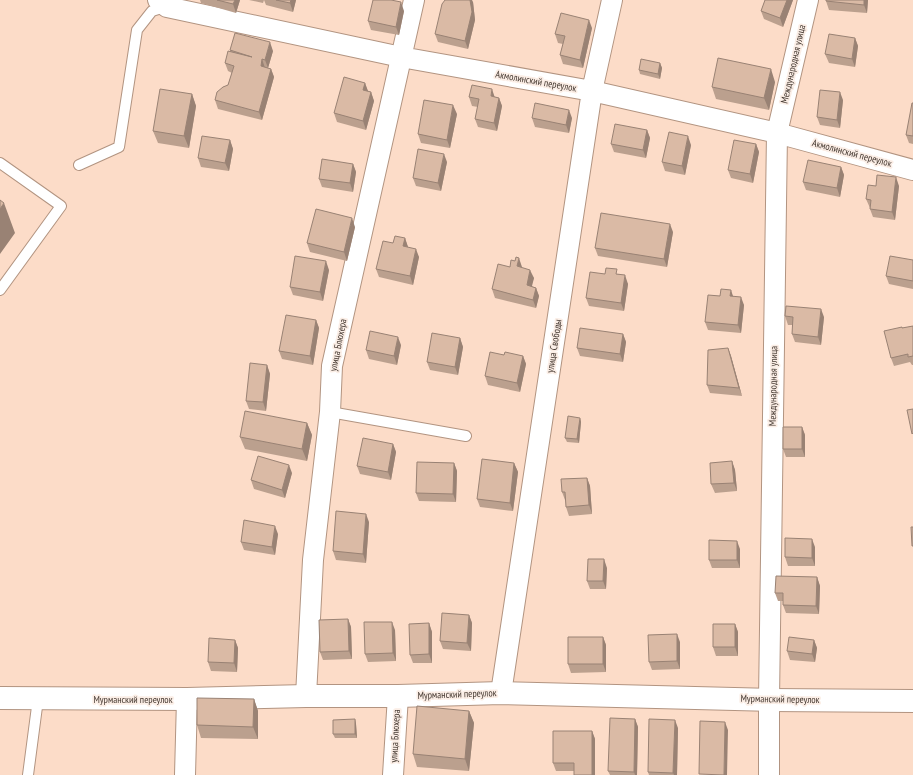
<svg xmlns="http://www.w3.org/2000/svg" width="913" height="775" viewBox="0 0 913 775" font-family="'PT Sans Narrow',sans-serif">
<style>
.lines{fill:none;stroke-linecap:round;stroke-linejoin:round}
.lane-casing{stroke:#b29481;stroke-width:12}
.street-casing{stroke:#b29481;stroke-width:22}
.secondary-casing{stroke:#b29481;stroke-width:24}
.lane{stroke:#fff;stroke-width:10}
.street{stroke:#fff;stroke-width:20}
.secondary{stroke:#fff;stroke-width:22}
.wall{fill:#bba08e}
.shaded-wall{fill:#998274}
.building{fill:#dabaa5;stroke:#998274}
.labels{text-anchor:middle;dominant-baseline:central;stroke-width:3.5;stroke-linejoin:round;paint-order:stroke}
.street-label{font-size:10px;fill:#43372f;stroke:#fbeee6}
</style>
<rect width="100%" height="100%" fill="#fcdcc8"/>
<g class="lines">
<g class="lane-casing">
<path id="lane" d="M0,163L61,206L0,290
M79,165L119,147L137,30L152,11L168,6
M330,412L466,436
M28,775L38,699"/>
</g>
<g class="street-casing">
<path id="street" d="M158,0L167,7L401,57L592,91L777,133L913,170
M501,693L592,91L612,0
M306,696L313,560L330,412L332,366L414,0
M185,775L187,699
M393,775L398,696
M769,775V700L777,133L808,0"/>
</g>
<g class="secondary-casing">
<path id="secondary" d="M0,698L187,699L306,696H398L501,693L769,700L913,701"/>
</g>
<use href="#lane" class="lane"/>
<use href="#street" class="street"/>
<use href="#secondary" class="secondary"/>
</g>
<path class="wall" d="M200,0H240L236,13L201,3Z
M249,0H264L263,3Z
M264,0H296L293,12L266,5Z
M765,0H793L783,27L764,19L761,11Z
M868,0L867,13L829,10L826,1Z
M473,2L475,20L468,49L438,42L435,34Z
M404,11L399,35L371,30L368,21Z
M592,28L583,68L563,64L560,55L563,44L558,43L555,34Z
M855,38L858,46L855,67L829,63L825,54Z
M230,50L273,51L268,68L271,69L274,77L262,120L218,109L215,100L228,85L232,73L228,71L225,63L230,51Z
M660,63L662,68L660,79L640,74L639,70Z
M775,82L769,110L716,99L712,87Z
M365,83L368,92H371L374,101L366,130L337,122L334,113Z
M192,94L196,106L189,148L158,143L153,131Z
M469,97H494L499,98L502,106L497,131L478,127L475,119L478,107L472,106Z
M843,100L840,128L820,125L817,117Z
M913,103V144L909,143L906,135Z
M457,114L450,148L421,143L418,134Z
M532,118H572L569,133L535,127Z
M647,130L650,138L646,158L614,152L611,144Z
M230,140L233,149L229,171L201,167L198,158Z
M756,144L759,152L753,183L731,178L728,170Z
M691,145L685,175L665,171L662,162Z
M447,162L441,191L416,186L413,178Z
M353,164L356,172L353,192L322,187L319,179Z
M841,167L844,175L840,197L806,190L803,182Z
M876,186H899L895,220L873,217L870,209V208L866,199Z
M355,227L347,261L310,252L307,243Z
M673,232L667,267L598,256L595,248Z
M405,238L408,247L419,257L413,285L379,277L376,269L393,243Z
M913,260V289L889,284L886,276Z
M510,267H522V268L534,278L531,286L536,288L539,296L536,308L495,298L492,289Z
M329,270L323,301L293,295L290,287Z
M605,274H619L628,284L624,311L589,306L586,298Z
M720,296H733L744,305L741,333L708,330L705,322Z
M785,316L824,317L821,345L795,342L792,334L793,325H788Z
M316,320L319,328L313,365L282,359L279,351Z
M913,326V365H912L910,362L894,366L891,358L903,328Z
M623,334L626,342L623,362L580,356L577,348Z
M460,338L463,347L458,375L430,370L427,362Z
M401,345L397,365L369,359L366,350Z
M728,348L731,356L742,396L710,393L707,385Z
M504,355L523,356L526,364L520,392L488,385L485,376Z
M267,365L270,374L266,411L249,409L246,401Z
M580,418L581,422L579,443L567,442L565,438Z
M307,423L312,435L307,461L245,449L240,437Z
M802,427L805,435V457H786L783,449Z
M393,444L396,452L391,480L360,474L357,466Z
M732,461L735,470L737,491L715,493L711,484Z
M454,463L457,471L456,502L419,501L416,493Z
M514,463L518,472L513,511L480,507L477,499Z
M292,473L285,498L254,489L251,480Z
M587,478L590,486L592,514L569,516L566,507V500H565L562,492Z
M369,522L366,563L336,560L333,551Z
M278,534L275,555L244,550L241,542Z
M815,547V566H788L785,557Z
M740,549V568H712L709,560Z
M607,568L606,589H590L587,581Z
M817,577L820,586L819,614L786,613L783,605V601H778L775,593Z
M469,615L472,623L471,651L443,649L440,641Z
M348,619L351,627L352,659L323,660L320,652Z
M429,623L432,632V663H413L410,655Z
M735,624L738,632V656H716L713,647Z
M395,630L396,661L368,662L365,654Z
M603,637L606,645V672L571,673L568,664Z
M235,640L238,648L237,672L211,671L208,662Z
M814,640L817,648L815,662L790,660L787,651Z
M680,642V669L652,670L649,662Z
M254,699L258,711V739L201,738L197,725Z
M469,711L474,723L469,771L417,767L413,754Z
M355,719L356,724L357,738H335L333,734Z
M635,719L638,727L637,775H610L608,771Z
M678,728L677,775H649L648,772Z
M592,731L595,739L574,771H556L553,763Z"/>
<path class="shaded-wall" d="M235,0H240L236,13L233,4Z
M291,0H296L293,12L290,3Z
M470,0H472L473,2L475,20L468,49L465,41Z
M787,0H793L783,27L780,18Z
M864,0H868L867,13L864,5Z
M401,2L404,11L399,35L396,27Z
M589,20L592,28L583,68L580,60Z
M855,38L858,46L855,67L852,59Z
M270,42L273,51L268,68L265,60Z
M262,59L265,68L261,66Z
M660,63L662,68L660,79L658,74Z
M271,69L274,77L262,120L259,112Z
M771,69L775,82L769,110L764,98Z
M365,83L368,91L366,99L363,90Z
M492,89L495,98L491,96Z
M371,92L374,101L366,130L363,121Z
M840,92L843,100L840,128L837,120Z
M192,94L196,106L189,148L184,136Z
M499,98L502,106L497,131L494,123Z
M453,105L457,114L450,148L447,140Z
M569,110L572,118L569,133L566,125Z
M647,130L650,138L646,158L643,150Z
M688,136L691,145L685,175L682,166Z
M230,140L233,149L229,171L225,163Z
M756,144L759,152L753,183L750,174Z
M444,154L447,162L441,191L438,183Z
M353,164L356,172L353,192L350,183Z
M841,167L844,175L840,197L837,188Z
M896,177L899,186L895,220L892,212Z
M4,203L15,233L0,254V209Z
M352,218L355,227L347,261L344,252Z
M670,224L673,232L667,267L664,259Z
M405,238L408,247L403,246Z
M416,249L419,257L413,285L410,276Z
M519,258L522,267L520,275L517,266Z
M326,261L329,270L323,301L320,292Z
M530,270L534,278L530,294L527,285Z
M625,275L628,284L624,311L621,303Z
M536,288L539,296L536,308L533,300Z
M731,290L734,299L730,296Z
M741,297L744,305L741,333L738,325Z
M821,309L824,317L821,345L818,337Z
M316,320L319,328L313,365L310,356Z
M623,334L626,342L623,362L620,354Z
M398,337L401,345L397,365L394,356Z
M460,338L463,347L458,375L455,367Z
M728,348L731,356L742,396L739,388Z
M523,356L526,364L520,392L517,383Z
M267,365L270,374L266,411L263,402Z
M580,418L581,422L579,443L577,439Z
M307,423L312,435L307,461L302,449Z
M802,427L805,435V457L802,449Z
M393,444L396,452L391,480L388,472Z
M732,461L735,470L737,491L734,483Z
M454,463L457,471L456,502L453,494Z
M514,463L518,472L513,511L510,503Z
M289,465L292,473L285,498L282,490Z
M587,478L590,486L592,514L589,505Z
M366,514L369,522L366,563L363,554Z
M275,526L278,534L275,555L272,547Z
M812,539L815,547V566L812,558Z
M737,541L740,549V568L737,560Z
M604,559L607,568L606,589L603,581Z
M817,577L820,586L819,614L816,606Z
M469,615L472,623L471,651L467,643Z
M348,619L351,627L352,659L349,651Z
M392,622L395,630L396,661L393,653Z
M429,623L432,632V663L429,654Z
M735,624L738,632V656L735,647Z
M677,634L680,642V669L677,661Z
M603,637L606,645V672L603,664Z
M235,640L238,648L237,672L234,663Z
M814,640L817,648L815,662L812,654Z
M254,699L258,711V739L253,727Z
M469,711L474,723L469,771L465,759Z
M355,719L356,724L357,738L355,734Z
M635,719L638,727L637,775H635L634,772Z
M675,720L678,728L677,775H674L673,773Z
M725,722L728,730L727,775H724Z
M592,731L595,739V775H592Z"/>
<path class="building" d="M217,0H235L233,4Z
M276,0H291L290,3Z
M373,0H391L401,2L396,27L368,21Z
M445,0H470L472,12L465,41L435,34L442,4Z
M765,0H787L780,18L761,11Z
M826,0H864V5L826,1Z
M561,13L589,20L580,60L560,55L565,36L555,34Z
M235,33L270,42L265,60L262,59L261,66L271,69L259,112L215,100L217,92L223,87L228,85L234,66L225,63L228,51L252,57L230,50Z
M829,34L855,38L852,59L825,54Z
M718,58L771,69L764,98L712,87Z
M641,59L660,63L658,74L639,70Z
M344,77L365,83L363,90L371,92L363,121L334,113Z
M472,85L492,89L491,96L499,98L494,123L475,119L479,99L469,97Z
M160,89L192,94L184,136L153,131Z
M820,90L840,92L837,120L817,117Z
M424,100L453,105L447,140L418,134Z
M535,103L569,110L566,125L532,118Z
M912,103H913V136L906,135Z
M615,124L647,130L643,150L611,144Z
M669,132L688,136L682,166L662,162Z
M202,136L230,140L225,163L198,158Z
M734,140L756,144L750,174L728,170Z
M418,149L444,154L438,183L413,178Z
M322,159L353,164L350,183L319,179Z
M808,160L841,167L837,188L803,182Z
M877,175L896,177L892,212L870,209L871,200L866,199L868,185L876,186Z
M0,200L4,203L0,209Z
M316,209L352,218L344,252L307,243Z
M601,213L670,224L664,259L595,248Z
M395,236L405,238L403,246L416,249L410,276L376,269L383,241L393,243Z
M295,256L326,261L320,292L290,287Z
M890,256L913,260V281L886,276Z
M516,257L519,258L517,266L530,270L527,285L536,288L533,300L492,289L498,264L510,267L511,260L515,261Z
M606,268L617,269L616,274L625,275L621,303L586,298L590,272L605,274Z
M721,289L731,290L730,296L741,297L738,325L705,322L708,295L720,296Z
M786,306L821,309L818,337L792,334L793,317L785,316Z
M286,315L316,320L310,356L279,351Z
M913,326V356L908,357V354L891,358L884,331L902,327V328Z
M580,328L623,334L620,354L577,348Z
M370,331L398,337L394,356L366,350Z
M432,333L460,338L455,367L427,362Z
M728,348L739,388L707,385L708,350Z
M490,352L504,355L505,352L523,356L517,383L485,376Z
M250,363L267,365L263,402L246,401Z
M913,409V433L912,434L907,410Z
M245,411L307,423L302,449L240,437Z
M568,416L580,418L577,439L565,438Z
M783,427H802V449H783Z
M363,438L393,444L388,472L357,466Z
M258,456L289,465L282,490L251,480Z
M482,459L514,463L510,503L477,499Z
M732,461L734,483L711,484L710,463Z
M417,462L454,463L453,494L416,493Z
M587,478L589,505L566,507L565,492H562L561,479Z
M336,511L366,514L363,554L333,551Z
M244,520L275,526L272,547L241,542Z
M911,527H913V546H912Z
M785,538L812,539V558L785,557Z
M709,540L737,541V560H709Z
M588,559H604L603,581H587Z
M776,576L817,577L816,606L783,605V593H775Z
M442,613L469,615L467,643L440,641Z
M348,619L349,651L320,652L319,620Z
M364,622H392L393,653L365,654Z
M429,623V654L410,655L409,624Z
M713,624H735V647H713Z
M677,634V661L649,662L648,635Z
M568,637H603V664H568Z
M789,637L814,640L812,654L787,651Z
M209,638L235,640L234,663L208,662Z
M197,698L254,699L253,727L197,725Z
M417,706L469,711L465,759L413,754Z
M610,718L635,719L634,772L608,771Z
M355,719V734H333V720Z
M649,719L675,720L673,773L648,772Z
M700,721L725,722L724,775L699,774Z
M553,731H592V775H574V763H553Z"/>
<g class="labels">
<g class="street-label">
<text transform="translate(793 64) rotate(-77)">Международная улица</text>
<text transform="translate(536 81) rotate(10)">Акмолинский переулок</text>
<text transform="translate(852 153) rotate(15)">Акмолинский переулок</text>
<text transform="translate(338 345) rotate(-79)">улица Блюхера</text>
<text transform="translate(554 346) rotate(-81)">улица Свободы</text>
<text transform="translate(773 386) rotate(-89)">Международная улица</text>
<text transform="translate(457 694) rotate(-2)">Мурманский переулок</text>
<text x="133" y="699">Мурманский переулок</text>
<text transform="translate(780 699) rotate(1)">Мурманский переулок</text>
<text transform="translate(395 736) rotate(-87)">улица Блюхера</text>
</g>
</g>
</svg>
